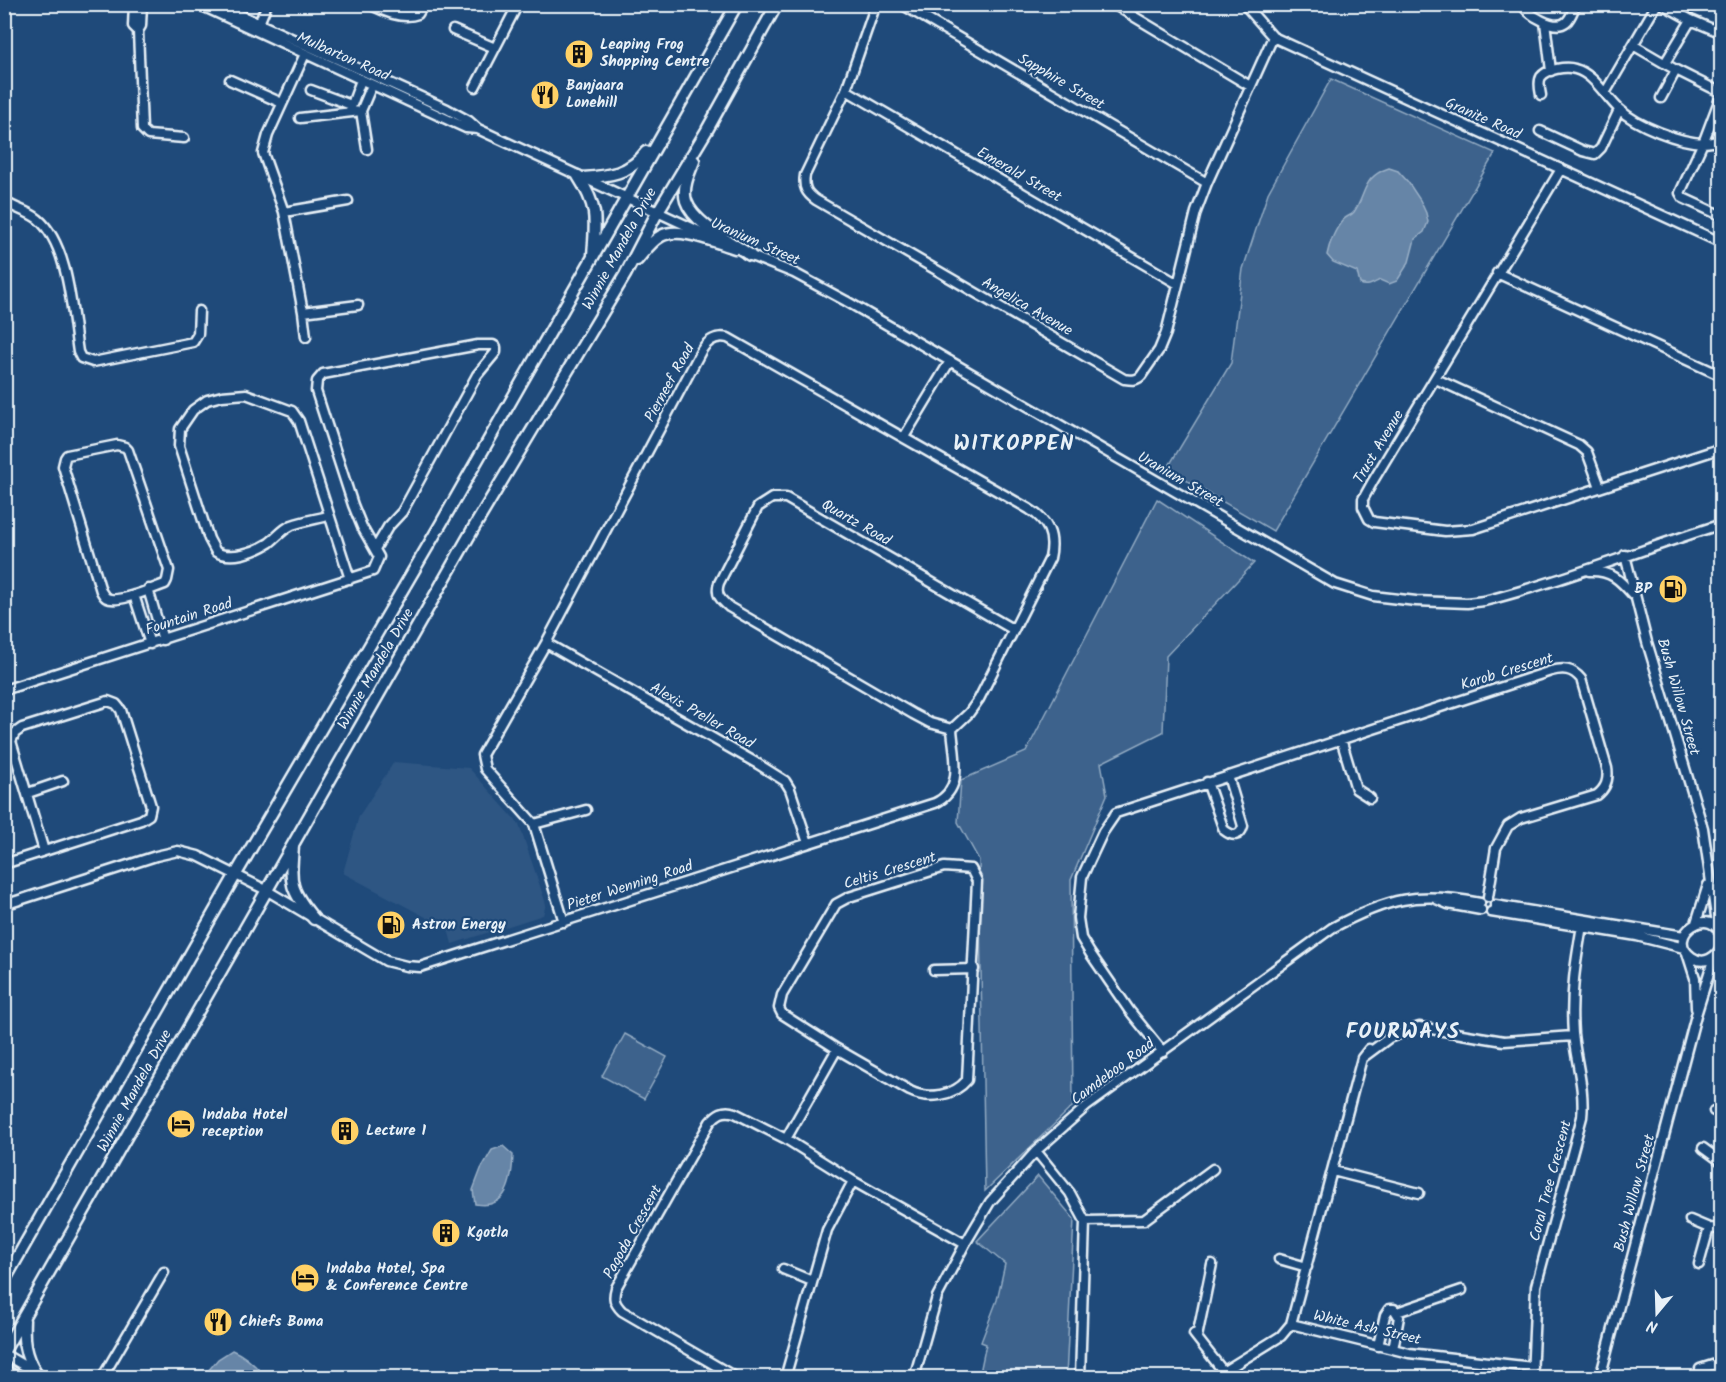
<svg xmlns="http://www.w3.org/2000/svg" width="1726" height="1382" viewBox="0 0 1726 1382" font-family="Kalam,sans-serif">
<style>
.built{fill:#2e5683}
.green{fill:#3c628c;stroke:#92aac2;stroke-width:1.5}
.water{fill:#6685a7;stroke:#9ab0c7;stroke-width:1.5}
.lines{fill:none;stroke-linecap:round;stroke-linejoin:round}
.minor-casing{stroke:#e8f1f8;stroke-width:13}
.major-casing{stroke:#e8f1f8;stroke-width:15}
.minor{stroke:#1f4a7a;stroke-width:8}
.major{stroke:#1f4a7a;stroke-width:10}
.labels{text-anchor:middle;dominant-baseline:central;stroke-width:4.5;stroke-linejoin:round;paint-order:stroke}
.poi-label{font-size:15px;font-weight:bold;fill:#e8f1f8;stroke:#1f4a7a;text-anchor:start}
.street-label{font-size:15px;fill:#e8f1f8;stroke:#1f4a7a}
.district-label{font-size:21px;font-weight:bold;letter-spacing:1.5px;fill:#e8f1f8;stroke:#1f4a7a}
</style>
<rect width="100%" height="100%" fill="#1f4a7a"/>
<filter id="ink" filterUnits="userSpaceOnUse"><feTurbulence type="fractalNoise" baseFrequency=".0167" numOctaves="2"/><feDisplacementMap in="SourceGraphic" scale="12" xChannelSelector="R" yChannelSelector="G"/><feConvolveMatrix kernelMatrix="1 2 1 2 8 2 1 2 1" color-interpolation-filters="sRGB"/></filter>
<g filter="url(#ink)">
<path class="built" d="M394,762L469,768L519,824L546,904L543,915L452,944L448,929L343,873L359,816Z"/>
<path class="green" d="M1331,79L1495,153L1273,531L1167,469L1231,363L1243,269L1268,193Z
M1157,499L1254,563L1166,656L1163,732L1101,763L1107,795L1071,880L1073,1106L985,1191L979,860L958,822L961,780L1026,752Z
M625,1034L667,1057L644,1099L602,1076Z
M1038,1176L1074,1219L1066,1377H985L981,1368L986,1344L981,1342L997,1300L1005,1264L977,1241Z"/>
<path class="water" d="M1389,168L1398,171L1408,182L1420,200L1426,213L1428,222L1424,232L1415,239L1409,262L1397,281L1389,284L1380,280C1372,284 1368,287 1360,284L1357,272L1333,262L1327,255C1329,244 1335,229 1343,220C1346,216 1351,216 1354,212C1367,193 1362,177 1389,168Z
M503,1146L513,1155C512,1180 508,1210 475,1204L473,1190L481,1169L492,1150Z
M232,1350C244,1355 254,1364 263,1374L262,1377H203L218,1359Z"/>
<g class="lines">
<g class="minor-casing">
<path id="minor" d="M134,4L133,26L138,31
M142,4L141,26L138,31L142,129L148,135L184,138
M198,4L455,123L466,128L478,129
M216,4L447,109L469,121L478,129L705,234
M369,4C383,11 402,20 418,14L424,4
M876,4L846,90L805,175C803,187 806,193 816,200L1124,379C1131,380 1136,381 1141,376L1159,350L1166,333L1196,212L1207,183L1273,37
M901,4L1207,183
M1113,4L1250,86
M1244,4L1273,37L1722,243
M1522,4C1528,15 1555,31 1566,22C1571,18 1573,10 1576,4
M1662,4L1691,20L1722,33
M1545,22L1551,71
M258,26L267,4
M453,30L495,48
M1633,45L1676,70L1722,93
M305,54L268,135L263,153L284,212L303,312L306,337
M1665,63L1691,20
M230,80L282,103
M475,87L518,4
M311,90L351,105
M846,90L1178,284
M1605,93L1657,4
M1722,93L1705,138L1680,193L1683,198L1722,216
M1541,95C1540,90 1538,82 1541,77C1547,69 1566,66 1575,69C1594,74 1605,96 1619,109C1637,126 1679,142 1703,143C1710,143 1715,141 1722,140
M1661,98L1676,70
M350,110L361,80
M300,118L361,111
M1540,131L1583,151L1595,154L1601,148L1619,110
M367,149L361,111L372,85
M1561,169L1373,481L1363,499V507L1369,519L1374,522L1445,531L1473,529L1722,448
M4,201C15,209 28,211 38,219C69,245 72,313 78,352L81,358L93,362L193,342L198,334L199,311
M284,212L348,201
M746,254L794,273L846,301L1335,584L1373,596L1416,601L1467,603L1484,601C1564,581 1642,549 1722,524
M1497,273L1722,376
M303,312L358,305
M1436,379L1579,445L1587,452L1600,487
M904,437L950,361
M117,445L125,447L128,450L169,570L167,580L165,584C153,588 118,604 107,598C104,597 103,594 101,591L63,466L65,458L67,455Z
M328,516C316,519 303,521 292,525C283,529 277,537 269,543C255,552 231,560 216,552L209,539L179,446L180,429L193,410L207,400L222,396L246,394L292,411L299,421L350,579
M1625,555L1647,642L1703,828L1718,930
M1589,571C1611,570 1620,580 1633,595
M148,589L163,640
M134,595L150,644
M546,643L758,764L785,781L790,789L808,843
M4,690L373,571L379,557L362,527L353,505L316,391L317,381L323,374L478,345H493L496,347V352L477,375L402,512L388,527L375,549
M952,729L930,723L913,714L729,607C721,600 715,595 719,583L758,507L772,498H786L1014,630
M1341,739L1356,789L1370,798
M1207,782L1224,830C1233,837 1240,837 1243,826L1228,776
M28,793L63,781
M534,824L586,810
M4,864L141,820L149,815L151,806L121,710L116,704L108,701L22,728L15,733L11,741L44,851
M944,867L971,869L977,881L967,1080C954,1096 928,1100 910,1091L837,1049L782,1014L779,1008L782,995L836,904L849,897Z
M1434,898L1448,904L1481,910
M4,905L156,856L178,851L198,856L266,890L386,961L406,966L420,967L935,803C965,789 954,757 952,729
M1495,905L1684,936
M1491,912L1637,936L1684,948
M564,922L534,824L485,769L482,755L546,643L701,351C707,341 716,335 728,338L1029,509C1048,521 1055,535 1050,558L979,699L969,713L952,729
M1696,923L1708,885
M1722,939C1714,901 1662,936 1692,957C1704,966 1717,957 1722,945
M1687,953L1695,978L1696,1008
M934,970L974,969
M1163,1052L1129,1010L1090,953L1081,938L1078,918L1082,877L1103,832L1116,813L1551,671C1563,668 1572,668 1581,679L1607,768C1609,780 1606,788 1597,795L1521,818L1508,826L1496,848L1488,897
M1714,1111L1722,1114
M786,1139L837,1049
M1703,1148L1722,1162
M1036,1151L1070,1193L1085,1221L1080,1378
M1333,1171L1419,1193
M1690,1220L1709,1228L1722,1229
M1085,1221L1144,1220L1213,1169
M1279,1259L1307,1267
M1699,1264L1709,1228
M783,1269L812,1281
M1397,1312L1462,1290
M1291,1324L1362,1058L1369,1049L1362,1058L1389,1038L1419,1027L1504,1041L1573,1036
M1194,1334L1223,1371
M1197,1337L1212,1264
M1378,1346L1385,1315L1389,1309H1394L1399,1317L1393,1349
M4,1354L45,1378
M4,1369L19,1378
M1700,1369L1722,1362
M102,1378L164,1272
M737,1378L622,1311C614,1303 613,1298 616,1288L710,1122C717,1114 723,1109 735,1113L786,1139L853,1181L965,1244
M785,1378L827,1230L853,1181
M914,1378L937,1297L965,1244L990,1202L1036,1151L1087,1106L1332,928C1388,898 1417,891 1480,903
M1213,1378L1281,1336L1291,1324L1409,1353L1533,1367
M1532,1378L1536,1286L1582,1117C1585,1089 1576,1062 1573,1034C1570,993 1576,960 1583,920
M1600,1378L1696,1015L1714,957"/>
</g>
<g class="major-casing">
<path id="major" d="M694,161C689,173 682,188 686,201C693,223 732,243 750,255
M578,176C598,207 596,219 593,255
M583,178C608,176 630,174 646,152
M637,260C644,252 651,241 661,236C679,226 715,242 735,248
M293,846C290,883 289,889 314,919
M4,1281L236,874L442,522L737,4
M24,1320C23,1340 24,1354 35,1372
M4,1351L473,529L625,275L657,213L707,130L777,4"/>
</g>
<use href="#minor" class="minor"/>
<use href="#major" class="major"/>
</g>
</g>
<defs>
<g id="building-disc" transform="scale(1.5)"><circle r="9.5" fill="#ffd166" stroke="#1f4a7a"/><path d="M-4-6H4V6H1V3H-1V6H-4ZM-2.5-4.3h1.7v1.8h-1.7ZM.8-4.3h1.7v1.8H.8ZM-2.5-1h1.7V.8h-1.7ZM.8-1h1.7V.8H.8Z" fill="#111"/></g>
<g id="restaurant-disc" transform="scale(1.5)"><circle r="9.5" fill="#ffd166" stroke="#1f4a7a"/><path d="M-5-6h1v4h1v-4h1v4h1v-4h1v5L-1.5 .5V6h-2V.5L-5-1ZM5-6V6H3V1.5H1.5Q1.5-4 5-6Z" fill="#111"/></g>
<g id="fuel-disc" transform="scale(1.5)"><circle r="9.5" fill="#ffd166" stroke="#1f4a7a"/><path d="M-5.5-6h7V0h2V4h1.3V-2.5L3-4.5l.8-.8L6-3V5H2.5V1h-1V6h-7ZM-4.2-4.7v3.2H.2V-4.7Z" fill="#111"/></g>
<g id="hotel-disc" transform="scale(1.5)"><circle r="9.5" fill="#ffd166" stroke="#1f4a7a"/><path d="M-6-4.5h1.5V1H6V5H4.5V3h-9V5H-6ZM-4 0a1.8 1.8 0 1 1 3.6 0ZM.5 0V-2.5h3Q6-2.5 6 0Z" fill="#111"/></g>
</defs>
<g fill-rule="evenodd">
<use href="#building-disc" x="579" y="54"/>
<use href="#restaurant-disc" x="545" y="95"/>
<use href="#fuel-disc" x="1673" y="589"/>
<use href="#fuel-disc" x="391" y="925"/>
<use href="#hotel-disc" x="181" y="1124"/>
<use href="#building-disc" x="345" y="1131"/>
<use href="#building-disc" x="446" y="1233"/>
<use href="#hotel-disc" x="305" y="1278"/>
<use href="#restaurant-disc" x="218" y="1322"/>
</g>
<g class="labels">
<g class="poi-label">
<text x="600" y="45">Leaping Frog<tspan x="600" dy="17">Shopping Centre</tspan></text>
<text x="566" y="86">Banjaara<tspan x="566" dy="17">Lonehill</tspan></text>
<text x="1652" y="589" text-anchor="end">BP</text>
<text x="412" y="925">Astron Energy</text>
<text x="202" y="1115">Indaba Hotel<tspan x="202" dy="17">reception</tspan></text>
<text x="366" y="1131">Lecture 1</text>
<text x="467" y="1233">Kgotla</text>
<text x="326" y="1269">Indaba Hotel, Spa<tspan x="326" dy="17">&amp; Conference Centre</tspan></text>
<text x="239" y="1322">Chiefs Boma</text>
</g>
<g class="street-label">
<text transform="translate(343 57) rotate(24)">Mulbarton Road</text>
<text transform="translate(1061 82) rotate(30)">Sapphire Street</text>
<text transform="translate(1483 119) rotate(24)">Granite Road</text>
<text transform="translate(1019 175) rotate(30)">Emerald Street</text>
<text transform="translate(755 242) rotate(24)">Uranium Street</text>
<text transform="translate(620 249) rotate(-61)">Winnie Mandela Drive</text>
<text transform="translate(1027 307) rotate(30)">Angelica Avenue</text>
<text transform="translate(670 383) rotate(-61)">Pierneef Road</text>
<text transform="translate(1379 447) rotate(-59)">Trust Avenue</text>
<text transform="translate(1180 480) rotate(30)">Uranium Street</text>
<text transform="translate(856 523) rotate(30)">Quartz Road</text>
<text transform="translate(189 617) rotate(-18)">Fountain Road</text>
<text transform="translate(376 669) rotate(-60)">Winnie Mandela Drive</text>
<text transform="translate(1507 672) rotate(-17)">Karob Crescent</text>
<text transform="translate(1678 697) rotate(74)">Bush Willow Street</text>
<text transform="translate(702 716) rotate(30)">Alexis Preller Road</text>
<text transform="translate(890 871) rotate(-17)">Celtis Crescent</text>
<text transform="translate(630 886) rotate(-18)">Pieter Wenning Road</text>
<text transform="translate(1113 1072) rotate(-37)">Camdeboo Road</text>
<text transform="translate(135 1091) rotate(-61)">Winnie Mandela Drive</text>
<text transform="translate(1551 1181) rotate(-75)">Coral Tree Crescent</text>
<text transform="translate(1635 1193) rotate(-75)">Bush Willow Street</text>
<text transform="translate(633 1232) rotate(-61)">Pagoda Crescent</text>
<text transform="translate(1367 1328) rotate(13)">White Ash Street</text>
</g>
<g class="district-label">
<text x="1014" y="444">WITKOPPEN</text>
<text x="1403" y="1032">FOURWAYS</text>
</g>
</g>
<rect width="1726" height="1382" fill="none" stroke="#1f4a7a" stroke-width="24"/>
<rect x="12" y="12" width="1702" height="1358" fill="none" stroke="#e8f1f8" stroke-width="2" filter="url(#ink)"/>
<g transform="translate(1657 1313) rotate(199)" stroke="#1f4a7a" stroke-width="4.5" paint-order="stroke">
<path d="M0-4.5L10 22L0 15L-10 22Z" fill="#e8f1f8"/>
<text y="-9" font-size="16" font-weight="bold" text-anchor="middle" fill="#e8f1f8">N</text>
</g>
</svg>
